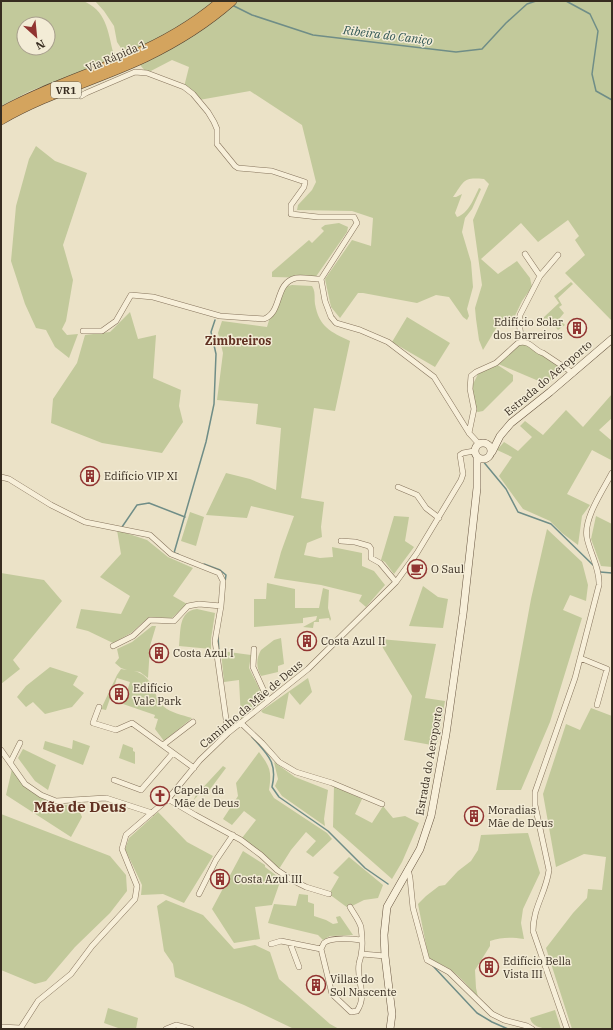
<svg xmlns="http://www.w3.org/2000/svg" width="613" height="1030" viewBox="0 0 613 1030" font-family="'IBM Plex Serif',serif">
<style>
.green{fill:#c2c99b;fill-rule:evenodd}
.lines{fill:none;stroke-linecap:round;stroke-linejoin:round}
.stream{stroke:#6f8d87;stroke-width:1.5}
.street-casing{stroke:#86745d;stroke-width:6}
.secondary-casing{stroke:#685540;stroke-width:8}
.highway-casing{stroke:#544231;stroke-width:10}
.street{stroke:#f7efd9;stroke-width:5}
.secondary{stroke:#f7efd9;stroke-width:7}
.highway{stroke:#d4a45e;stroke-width:9}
.labels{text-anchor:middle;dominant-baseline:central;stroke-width:3;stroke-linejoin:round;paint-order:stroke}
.shield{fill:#f3ecd6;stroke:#6f6657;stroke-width:1}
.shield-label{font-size:10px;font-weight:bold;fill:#372c20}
.street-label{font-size:11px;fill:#372c20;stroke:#f3ecd6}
.poi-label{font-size:11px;fill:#372c20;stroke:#f3ecd6;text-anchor:start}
.water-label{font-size:12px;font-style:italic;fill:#305654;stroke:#f3ecd6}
.neighbourhood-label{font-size:12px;font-weight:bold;fill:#613122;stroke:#f3ecd6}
.district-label{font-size:15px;font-weight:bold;fill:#613122;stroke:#f3ecd6}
</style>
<rect width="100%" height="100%" fill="#ebe2c7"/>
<path class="green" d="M1,1H83C106,10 108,31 113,52L124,56L30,91L1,106ZM24,24H48V48H24Z
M95,1H612V321L565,273L585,255L575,240L579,236L568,220L538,242L521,223L481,259L498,274L517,261L530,278L532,287L522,301L513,320L509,318L500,322L483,350L479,340L476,319L475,308L482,285L473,220L489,184L484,179C463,177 465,180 453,197H456L462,194L455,213L457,217C469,213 474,198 479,188L481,189L472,209L465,218L462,232L471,262L473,287L467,309L469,316L467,320L463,317L449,297L436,295L417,303L363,293H358L340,318L331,307L325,279L352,240L371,246L373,218L352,211L297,210L298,205L312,190L316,182L302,125L250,91L199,100L184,87L189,67L172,60L147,73L127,50L121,48L117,42L114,26L104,11Z
M36,146L55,161L87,173L63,245L73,280L66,321L62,329L67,335L78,334L69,358L55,347L46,330L36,328L25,304L11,261L16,206L29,159Z
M339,223L348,227L347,232L315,278L272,277V272L309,240L312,243L324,231L321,228L325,225Z
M571,282L573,284L558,298L562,305L559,307L564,313L559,319L565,325L558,330L549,320L541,327L539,325L544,318V317L559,303L554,296Z
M292,285L312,286C316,292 314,298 315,304C319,327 331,332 350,341L335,411L314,408L301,498L324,502L321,527L322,537L307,543L304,555L320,558L333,557L332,547L362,553V566L374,571L385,585L366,607L359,601L362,595L321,585L274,578L281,552L294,516L251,506L247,518L206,515L226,473L250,479L276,490L281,428L256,424L258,404L217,400L223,353L218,333L222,321L267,327C272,313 275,288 292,285Z
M130,312L138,339L156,335L153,378L181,390L179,406L183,422L162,453L102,443L51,423L53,399L77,363L85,335L110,332Z
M407,317L450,343L435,367L392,342Z
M522,342L565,369L544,386L541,382L496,363Z
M496,364L513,375V381L483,411L478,412L476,411L471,388L478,374Z
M612,394V418L599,430L612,441V458L611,460L592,450L567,494L590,505L582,516L578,545L562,533L550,521L523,509L499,476L512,457L497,450L504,442L518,451L532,437L520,426L525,421L543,435L566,410L583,427Z
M190,512L204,517L196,546L181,541Z
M394,516L409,517L405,541L414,547L394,574L385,562L381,560Z
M596,516L612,524V567L601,566L591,539Z
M547,529L582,562L588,585L586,601L570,595L563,610L582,618L550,722L521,790H496L531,599Z
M117,530L147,540L168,557L193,568L173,596L187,604L172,618L149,617L131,633L113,643L88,631L76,628L81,609L121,614L130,596L100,577L121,554Z
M1,573L44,580L62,601L13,660L20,669L1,684Z
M267,583L295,589V608H319L323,588L329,590L328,608L331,619L330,621L329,618L319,619V622H314L313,628L303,627L316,620L317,616L303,618V623L254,627V599H266Z
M423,586L438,597L448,599L443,628L409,626Z
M197,609L215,613L211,639V649L179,646C181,631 178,611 197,609Z
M152,626H156L150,646L148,678L140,672L134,671C154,676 152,694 163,706C171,713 182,715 192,718L164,741L155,729L158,719L154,718L155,715L123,704L130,682L117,678L106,710L101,709L117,675L121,669L127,670L121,668L115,663L119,658L117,649L132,642Z
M281,638L284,664L278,666V672L261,676C256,667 256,659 261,650L274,640Z
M380,639L436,644L425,698L445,701L437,746L404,740L412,696L383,648Z
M221,651L251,655L249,668L265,700L241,719L239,680L224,682Z
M50,667L78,676L73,685L84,693L72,707L45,714L33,702L26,707L17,697L26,686Z
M308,678L312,692L300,705L289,692L284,719L263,713L261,711Z
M591,708L612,716V1029H572L546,948L573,913L587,898L588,889L602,890L606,857L584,854L556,867L543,794L566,724L580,730Z
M73,740L90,746L83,765L43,749L45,741L72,749Z
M123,744L133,748V751L135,752V764L119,758Z
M23,749L56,765L48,790L35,781L18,758Z
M259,752C270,767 272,771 269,790L274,798L327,833L332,839L313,857L306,852L316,841L306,832L291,850L279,869L242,838L256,820L244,811L232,825L223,819L238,796L236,783Z
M274,762L295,777L328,790L324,819L325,826L282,796L275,786L278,779Z
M223,766L226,768L205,796L200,793L193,801L196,795Z
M12,769L24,786L42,798L56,805H77L82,817L71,837L6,795Z
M334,786L362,799L355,814L372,823L383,806L393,818L405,816L419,823L402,862L392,879L333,827Z
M158,812L187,842L213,856L184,903L163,894L141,895L142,885L125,849L129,838Z
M1,814L110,856L126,875L127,891L110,913L75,947L46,981L35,984L1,970Z
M528,833L540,873L523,909L521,923L524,939C511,937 502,937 490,941V946L475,970L476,988L478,997C461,979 454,967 429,960L418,904L426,896L439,886L445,885L458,871L471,861L478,850L481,835Z
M243,851L265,865V867L281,879L272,905L255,907L260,939L234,943L212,909Z
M349,857L383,885L378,898L364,900L348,908L329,894L339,877L333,873Z
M299,894L308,895V902L314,904V916L326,920L333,924L338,923L336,917L340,916L353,935L330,936L323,940L318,935L268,923L274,904L296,906Z
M166,900L203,915L234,949L255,945L270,952L279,979L330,1024L339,1029H294L244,1005L175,977L173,964L164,951L157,906Z
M108,1008L138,1018L136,1029H121L104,1023Z
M555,1010L561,1029C549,1029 533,1030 530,1018Z"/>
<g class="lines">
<path class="stream" d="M566,1L590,14L598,31L592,74L596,91L612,100
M232,5L252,15L313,35L456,52L482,49L506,23L527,4L536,1
M482,460L506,489L518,512L551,524L594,566
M122,527L137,505L149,503L185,517
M178,554L174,553L206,442L214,404L216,354L211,332L215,320
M204,564L220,570L226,575L225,582
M600,572L612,573
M218,637L219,652
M252,737C267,754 278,762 272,787L279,797L328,831L365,868L388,884
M433,966L477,1013L492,1022L508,1029"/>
<g class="street-casing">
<path id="street" d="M81,96L86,93L135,72L147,73L184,87L193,94L208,112L214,122L217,129V144L235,166L238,168L272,171L305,182L304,187L291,205V214L318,217H354L357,223L321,279L325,301L331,317L336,323L360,330L388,342L434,377L469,433L479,444
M540,276L558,255
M83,331H102L116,321L131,295L153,297L220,316L264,319C283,312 274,283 296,278C303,277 314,279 321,279
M522,342L519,323L520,315L540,276L525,254
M469,433L474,409L470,389L471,376L476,372L496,363L518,343C530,339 534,351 543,353L573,373
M1,477L9,479L51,505L85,522L150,535L171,554L219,573L223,581L221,606L215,641L228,733
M398,487L417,495L426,508L439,518
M341,541L355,542L369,546L371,549V558L380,563L396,582
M113,646L133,636L150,620L174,621L188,606L199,604L221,606
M254,649L253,667L268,700
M580,658L607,669L597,705
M99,707L93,723L116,730L132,723L194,768
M241,723L262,743L279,762L296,772L332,783L382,804
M163,745L193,722
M1,750L25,784L41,795L56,801L106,798L152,813
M10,763L20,743
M114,780L141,790L173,753
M168,799L195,815L241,840L261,855L277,870L292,880L306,887L329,894
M408,869L410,878L413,908L427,960L449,972L492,1014L504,1020L527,1026L532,1029
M199,894L216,860L233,835
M350,907C354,914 359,920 361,927C362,935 363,947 361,955C361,958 359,961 359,964C356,980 368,994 357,1011L351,1012L332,994L321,949C322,947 323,945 324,943C330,937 353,939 361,940
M290,943L299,967
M271,944L281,941L321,949
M362,954L385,956
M1,1027L20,1028
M20,1029L38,1001L71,974L92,946L135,899L137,886L122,849L126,835L168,799L200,760L228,733L308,669L396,582L417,553L461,480L463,474L460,455L463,453L474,451
M166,1029L176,1025L191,1029
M567,1029L533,931C533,907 546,893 549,870L535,805V792L575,678L599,585C600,569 590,553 587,538C583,519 603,490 612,473"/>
</g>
<g class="secondary-casing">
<path id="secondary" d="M475 451a8 8 0 1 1 16 0a8 8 0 1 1-16 0Z
M492,452L500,436L511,423L550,392L612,339
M390,1029L392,1014L385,956L384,935L387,907L420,849L431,816L446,734L463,614L477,488V458"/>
</g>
<g class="highway-casing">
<path id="highway" d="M1,112C42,89 87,75 130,56C163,42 194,24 221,1
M1,120C47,93 98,80 146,57C177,42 206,24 232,1"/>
</g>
<use href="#street" class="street"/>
<use href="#secondary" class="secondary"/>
<use href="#highway" class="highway"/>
</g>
<defs>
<g id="building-ring" transform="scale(1)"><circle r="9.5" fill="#f3ecd6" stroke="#913431" stroke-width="1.5"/><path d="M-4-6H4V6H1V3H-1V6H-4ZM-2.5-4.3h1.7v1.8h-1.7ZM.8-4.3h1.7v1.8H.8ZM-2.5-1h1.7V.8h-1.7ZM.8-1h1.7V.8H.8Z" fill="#913431"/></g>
<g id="cafe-ring" transform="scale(1)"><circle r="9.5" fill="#f3ecd6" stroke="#913431" stroke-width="1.5"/><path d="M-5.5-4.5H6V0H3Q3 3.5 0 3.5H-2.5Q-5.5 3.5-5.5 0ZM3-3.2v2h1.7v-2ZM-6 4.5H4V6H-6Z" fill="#913431"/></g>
<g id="church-ring" transform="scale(1)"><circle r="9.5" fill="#f3ecd6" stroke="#913431" stroke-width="1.5"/><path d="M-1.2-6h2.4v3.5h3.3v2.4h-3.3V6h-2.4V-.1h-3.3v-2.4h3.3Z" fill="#913431"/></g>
</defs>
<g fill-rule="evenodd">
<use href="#building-ring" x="577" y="328"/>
<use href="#building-ring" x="90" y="476"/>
<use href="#cafe-ring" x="417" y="569"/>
<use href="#building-ring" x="307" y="641"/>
<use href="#building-ring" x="159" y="653"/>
<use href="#building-ring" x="119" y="694"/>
<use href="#church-ring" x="160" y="796"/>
<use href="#building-ring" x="474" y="816"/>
<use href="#building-ring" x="220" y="879"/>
<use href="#building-ring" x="489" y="967"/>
<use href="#building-ring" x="316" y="985"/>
</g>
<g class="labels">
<rect class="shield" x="51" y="82" width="30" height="16" rx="3"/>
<g class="shield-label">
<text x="66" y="90">VR1</text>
</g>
<g class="street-label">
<text transform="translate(116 56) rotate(-23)">Via Rápida 1</text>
<text transform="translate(548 378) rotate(-40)">Estrada do Aeroporto</text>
<text transform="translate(251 704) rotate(-40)">Caminho da Mãe de Deus</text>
<text transform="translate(429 761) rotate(-80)">Estrada do Aeroporto</text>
</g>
<g class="poi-label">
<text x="563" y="322" text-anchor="end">Edifício Solar<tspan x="563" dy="13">dos Barreiros</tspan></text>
<text x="104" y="476">Edifício VIP XI</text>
<text x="431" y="569">O Saul</text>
<text x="321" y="641">Costa Azul II</text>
<text x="173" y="653">Costa Azul I</text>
<text x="133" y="688">Edifício<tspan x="133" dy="13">Vale Park</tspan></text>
<text x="174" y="790">Capela da<tspan x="174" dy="13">Mãe de Deus</tspan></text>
<text x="488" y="810">Moradias<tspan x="488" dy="13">Mãe de Deus</tspan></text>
<text x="234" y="879">Costa Azul III</text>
<text x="503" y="961">Edifício Bella<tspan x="503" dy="13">Vista III</tspan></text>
<text x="330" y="979">Villas do<tspan x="330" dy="13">Sol Nascente</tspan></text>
</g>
<g class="water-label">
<text transform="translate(388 35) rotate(7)">Ribeira do Caniço</text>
</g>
<g class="neighbourhood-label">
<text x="238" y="340">Zimbreiros</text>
</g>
<g class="district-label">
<text x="80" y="806">Mãe de Deus</text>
</g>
</g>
<rect width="613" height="1030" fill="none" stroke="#372c20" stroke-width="4"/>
<g transform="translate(36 36) rotate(153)"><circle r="19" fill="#f3ecd6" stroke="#a89f8d"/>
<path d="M0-3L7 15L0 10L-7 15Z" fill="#913431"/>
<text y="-6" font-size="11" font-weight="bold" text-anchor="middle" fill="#372c20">N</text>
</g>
</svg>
